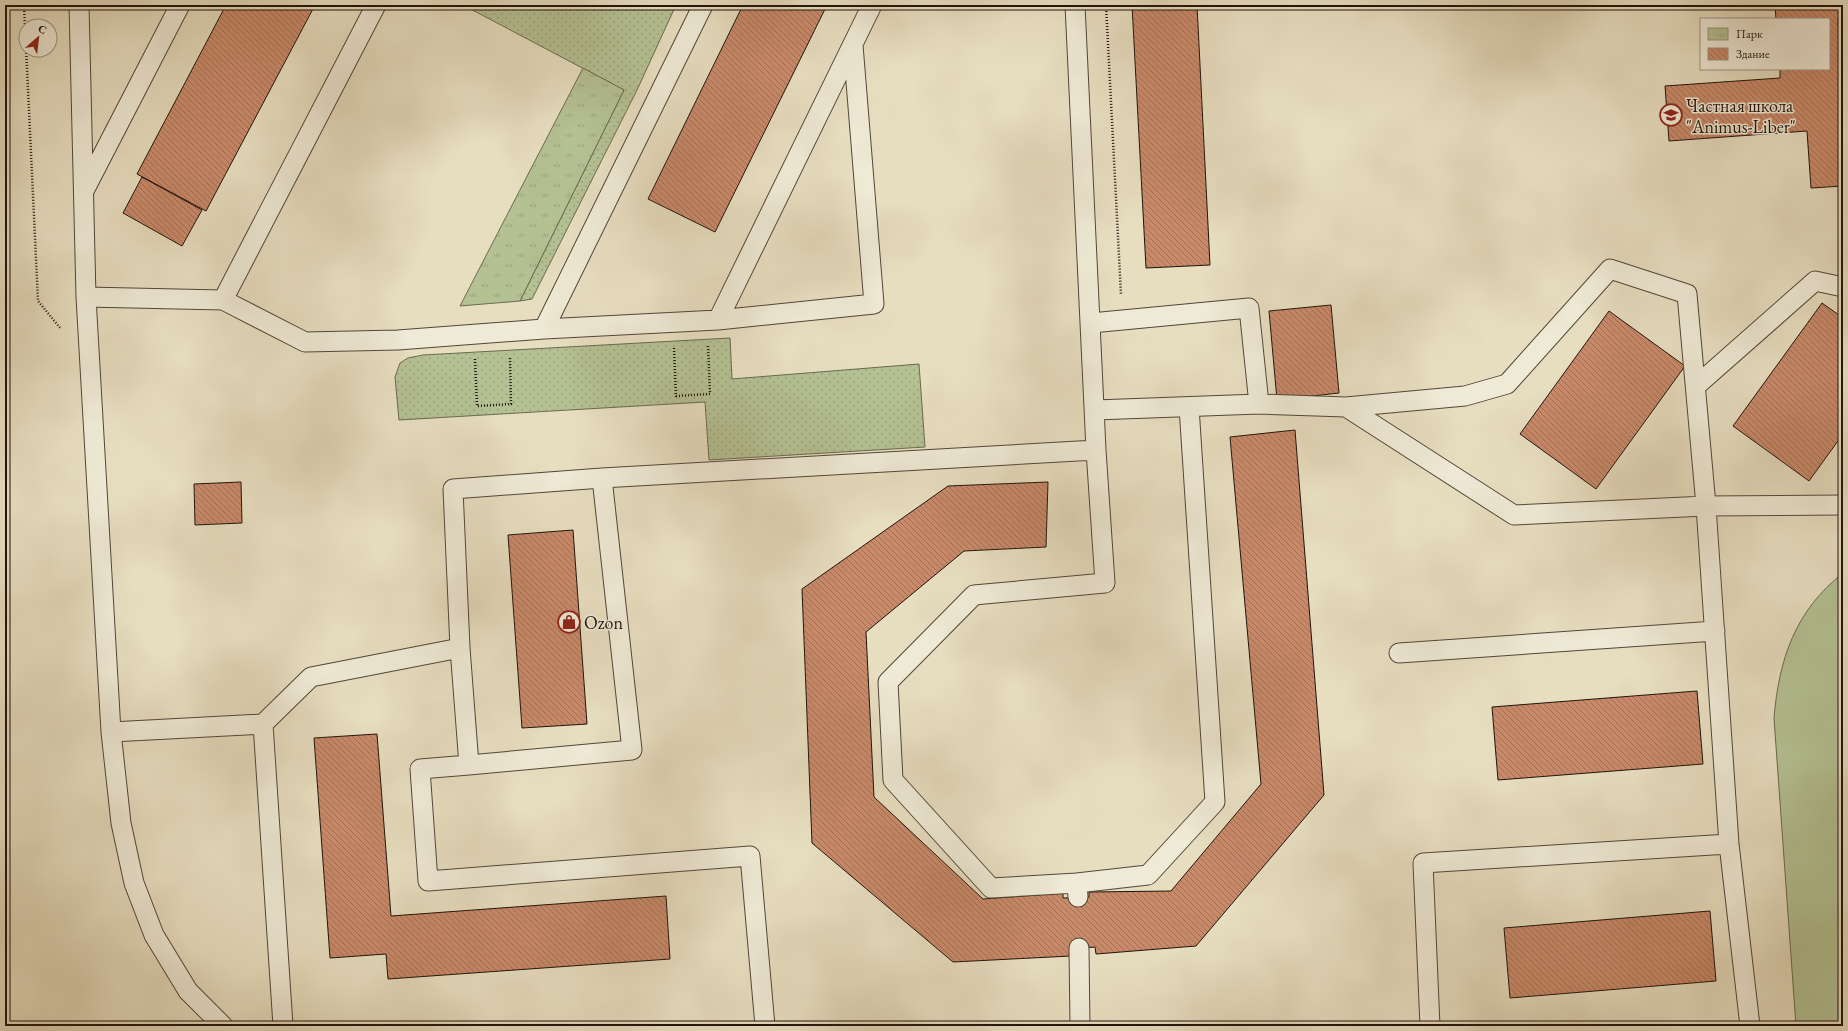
<svg xmlns="http://www.w3.org/2000/svg" width="1848" height="1031" viewBox="0 0 1848 1031" font-family="'EB Garamond',serif">
<style>
.grass{fill:url(#grass-dots);stroke:#6a6a50}
.park{fill:url(#park-tufts);stroke:#6a6a50}
.pitch{fill:#b4c193;stroke:#6a6a50}
.building{fill:url(#building-back-hatch);stroke:#20130d}
.lines{fill:none;stroke-linecap:round;stroke-linejoin:round}
.service-casing{stroke:#52463a;stroke-width:21}
.path{stroke:#20130d;stroke-width:2.5;stroke-dasharray:1 2;stroke-linecap:butt}
.service{stroke:#efead6;stroke-width:19}
.labels{text-anchor:middle;dominant-baseline:central;stroke-width:3;stroke-linejoin:round;paint-order:stroke}
.poi-label{font-size:18px;fill:#20130d;stroke:#efead6;text-anchor:start}
</style>
<defs>
<pattern id="grass-dots" width="8" height="8" patternUnits="userSpaceOnUse"><rect width="8" height="8" fill="#b4c193"/><path d="M2 2h.1M6 6h.1" fill="none" stroke="#9aa57e" stroke-width="1.8" stroke-linecap="round"/></pattern>
<pattern id="park-tufts" width="24" height="20" patternUnits="userSpaceOnUse"><rect width="24" height="20" fill="#b4c193"/><path d="M3 7l-1-3M5 7V3M7 7l1-3M15 17l-1-3M17 17v-4M19 17l1-3" fill="none" stroke="#9aa57e"/></pattern>
<pattern id="building-back-hatch" width="6" height="6" patternUnits="userSpaceOnUse"><rect width="6" height="6" fill="#c98a6a"/><path d="M-1 5l2 2M0 0l6 6M5-1l2 2" fill="none" stroke="#a37056"/></pattern>
</defs>
<rect width="100%" height="100%" fill="#e7dec0"/>
<filter id="stains"><feTurbulence type="fractalNoise" baseFrequency=".005" numOctaves="4"/><feColorMatrix values="0 0 0 0 .2 0 0 0 0 .09 0 0 0 0 .02 0 0 0 .5 -.17"/></filter>
<radialGradient id="worn" r=".72"><stop offset=".6" stop-color="#630" stop-opacity="0"/><stop offset="1" stop-color="#630" stop-opacity=".3"/></radialGradient>
<path class="grass" d="M463,5H676L637,90L532,299L520,301L624,90Z
M730,338L732,379L919,364L925,447L709,460L705,402L399,420L395,377L400,363L408,358L423,355Z"/>
<path class="park" d="M583,68L624,90L520,301L460,306Z"/>
<path class="pitch" d="M1843,573V1026H1796L1774,718C1779,659 1795,611 1843,573Z"/>
<path class="building" d="M226,5H315L206,211L137,174Z
M743,5H827L715,232L648,199Z
M1132,5H1197L1210,265L1146,268Z
M1775,5H1843V21H1838L1843,99V186L1811,188L1807,131L1669,141L1665,86L1780,78V69H1829V19H1776Z
M142,177L202,210L182,246L123,213Z
M1822,303L1843,318V434L1809,481L1733,426Z
M1331,305L1339,393L1277,400L1269,311Z
M1609,311L1685,366L1596,489L1520,434Z
M1295,430L1324,795L1196,946L1096,954L1095,947L1071,949V956L953,962L812,843L802,589L948,486L1048,482L1046,547L964,551L866,632L874,797L983,899L1063,893V898L1089,897V892L1171,891L1261,784L1230,437Z
M241,482L242,523L195,525L194,484Z
M573,530L587,724L522,728L508,535Z
M1697,691L1703,764L1498,780L1492,707Z
M377,734L391,916L666,896L670,959L388,979L386,954L330,958L314,738Z
M1710,911L1716,981L1510,998L1504,928Z"/>
<g class="lines">
<g class="service-casing">
<path id="service" d="M79,5L86,297L111,732
M85,189L180,5
M86,297L223,300L305,342L398,340L544,329L703,5
M223,300L376,5
M718,320L874,304L853,45
M1091,323L1249,308L1259,404
M544,329L718,320L872,5
M1696,386L1815,281L1843,287
M1095,410L1259,404L1346,407L1514,515L1706,506L1687,294L1610,269L1507,384L1465,396L1346,407
M460,648L453,489L602,478
M1399,653L1715,631
M263,724L283,1026
M469,765L420,769L428,881L750,856L765,1026
M1077,883L991,888L893,780L888,682L974,595L1105,583L1096,450
M1078,897L1077,883L1148,875L1215,802L1189,407
M1079,948L1080,1026
M223,1026L188,991L154,935L134,883L121,823L111,732L263,724L311,677L460,648L469,765L632,750L602,478L1096,450L1075,5
M1430,1026L1423,863L1729,844
M1750,1026L1729,844L1706,506L1843,505"/>
</g>
<path class="path" d="M24,5L38,301L61,329
M1106,5L1121,295
M674,348L676,396L710,394L708,346
M475,359L477,406L511,404L510,358"/>
<use href="#service" class="service"/>
</g>
<defs>
<g id="school-ring" transform="scale(1.15)"><circle r="9.5" fill="#efead6" stroke="#8f2418" stroke-width="1.5"/><path d="M0-5L7-2L0 1L-7-2ZM-4 1L0 2.5L4 1V4Q0 6-4 4Z" fill="#8f2418"/></g>
<g id="shop-ring" transform="scale(1.15)"><circle r="9.5" fill="#efead6" stroke="#8f2418" stroke-width="1.5"/><path d="M-5-2.5h2.3a2.7 3.5 0 0 1 5.4 0H5L5.5 6h-11ZM-1.5-2.5h3a1.5 2.3 0 0 0-3 0Z" fill="#8f2418"/></g>
</defs>
<g fill-rule="evenodd">
<use href="#school-ring" x="1671" y="115"/>
<use href="#shop-ring" x="569" y="622"/>
</g>
<g class="labels">
<g class="poi-label">
<text x="1686" y="105">Частная школа<tspan x="1686" dy="21">"Animus-Liber"</tspan></text>
<text x="584" y="622">Ozon</text>
</g>
</g>
<rect width="1848" height="1031" fill="none" stroke="#e7dec0" stroke-width="20"/>
<rect x="6" y="6" width="1836" height="1019" fill="none" stroke="#20130d" stroke-width="2"/>
<rect x="10" y="10" width="1828" height="1011" fill="none" stroke="#20130d"/>
<rect x="1700" y="18" width="130" height="52" fill="#efead6" stroke="#9c9486"/>
<rect x="1708" y="28" width="20" height="12" fill="url(#park-tufts)" stroke="#9c9486"/>
<text x="1736" y="38" font-size="12" fill="#20130d">Парк</text>
<rect x="1708" y="48" width="20" height="12" fill="url(#building-back-hatch)" stroke="#9c9486"/>
<text x="1736" y="58" font-size="12" fill="#20130d">Здание</text>
<g transform="translate(38 38) rotate(28)"><circle r="19" fill="#efead6" stroke="#9c9486"/>
<path d="M0-3L7 15L0 10L-7 15Z" fill="#8f2418"/>
<text y="-6" font-size="11" font-weight="bold" text-anchor="middle" fill="#20130d">С</text>
</g>
<rect width="100%" height="100%" filter="url(#stains)"/>
<rect width="100%" height="100%" fill="url(#worn)"/>
</svg>
